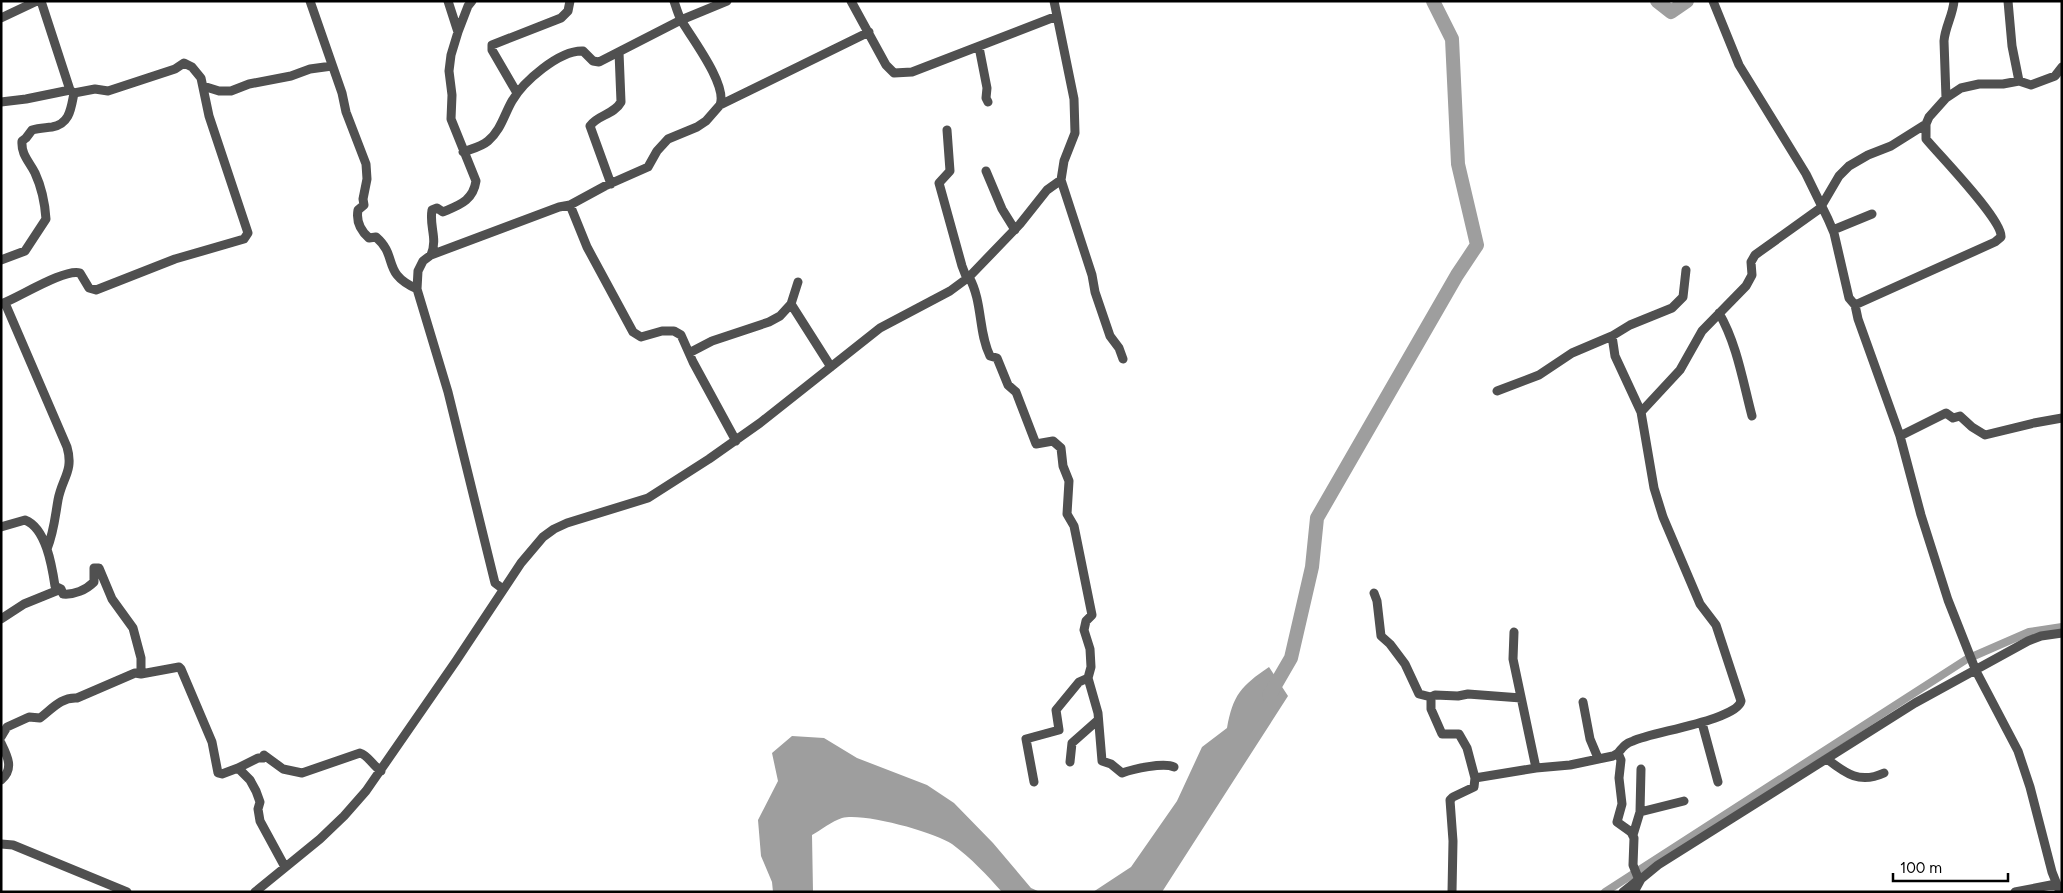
<svg xmlns="http://www.w3.org/2000/svg" width="2063" height="893" viewBox="0 0 2063 893" font-family="Figtree,sans-serif">
<style>
.water{fill:#9e9e9e}
.lines{fill:none;stroke-linecap:round;stroke-linejoin:round}
.canal{stroke:#9e9e9e;stroke-width:8}
.river{stroke:#9e9e9e;stroke-width:14}
.minor{stroke:#505050;stroke-width:9}
</style>
<rect width="100%" height="100%" fill="#fff"/>
<path class="water" d="M1269,667L1288,696L1162,892H1093L1131,867L1177,801L1202,747L1227,728C1233,695 1241,686 1269,667Z
M792,736L824,738L857,758L927,785L954,803L993,843L1031,888L1040,892H1002C987,875 971,858 952,844C935,832 862,812 842,818C832,821 821,830 812,835L813,892H773L772,882L761,856L758,820L778,781L772,753Z"/>
<g class="lines">
<path class="canal" d="M1605,892L1967,659L2029,632L2062,627"/>
<path class="river" d="M1657,1L1671,12L1687,1
M1269,696L1291,658L1312,567L1317,518L1457,275L1477,245L1458,164L1452,39L1433,1"/>
<path class="minor" d="M310,1L342,93L346,112L366,164L367,179L363,199L364,205L358,210C356,221 361,231 369,238L376,237C399,257 381,273 417,289
M448,1L458,32
M851,1L886,65L894,73L912,72L1057,16
M1713,1L1739,65L1806,174L1828,219L1834,233L1849,298L1855,305L1858,319L1900,436L1921,515L1948,600L1976,671L2018,751L2030,787L2052,872L2060,892
M2008,1L2012,46L2019,81
M1,18L37,1
M979,47L987,88L986,98L988,102
M203,86L219,91H231L249,84L291,76L310,69L332,66
M517,93L492,50V45L561,18L568,11L570,1
M1946,98L1944,41C1945,27 1953,15 1954,1
M1,102L26,99L70,90
M720,105L869,32
M947,130L950,171L939,183L962,266L967,279
M463,152C471,149 481,147 488,141C501,130 504,115 512,101C523,82 559,50 583,51L593,61L599,62L681,20L727,1
M986,171L1002,209L1015,230
M1061,180L1092,275L1095,292L1110,336L1119,348L1123,359
M611,184L590,126C597,115 614,115 621,102L619,52
M570,205L587,247L633,332L641,337L662,331H674L681,335L693,362L736,441
M1822,205L1839,176L1849,166L1868,155L1891,146L1926,124
M1833,230L1872,214
M431,255C438,238 429,227 432,210L437,208L443,212C459,205 473,201 476,181L451,119L452,95L449,71L451,55L458,32L468,6L472,1
M1,260L25,251L46,219C45,204 41,186 35,173C29,161 21,155 22,141L26,138L32,130C39,128 45,128 52,127C70,124 71,108 74,93
M969,277C983,302 978,332 990,356L997,358L1008,385L1016,392L1036,444L1053,441L1061,448L1063,466L1069,481L1067,514L1074,526L1092,615L1086,621L1084,630L1090,649L1091,667L1088,678L1098,713L1102,761L1111,764L1122,773C1133,769 1164,762 1174,767
M5,303L67,447C74,471 62,478 58,500C55,517 54,532 47,549
M1,304C18,298 65,268 80,273L89,288L96,290L175,259L244,239L248,233L209,116L201,78L192,67L184,63L175,69L108,91L95,89L74,93L70,90L41,1
M791,304L831,367
M1855,305L1995,242L2001,237C2003,220 1939,155 1926,139V124L1929,117L1946,98L1961,88L1979,84H2003L2019,81L2031,85L2055,76L2062,67
M1719,313C1737,344 1743,382 1752,416
M1612,336L1615,356L1641,412
M689,353L712,341L769,322L780,316L791,304L798,282
M1497,391L1539,375L1572,353L1612,336L1630,325L1672,308L1683,297L1686,270
M1900,436L1946,413L1953,418L1960,416L1972,427L1985,435L2034,423L2062,418
M1,527L25,520C46,528 52,566 55,586L61,589L63,594C74,595 86,590 94,582V568H99L112,599L133,628L141,658V674L135,673L77,698C61,697 52,709 40,718L29,717L7,727L1,737
M503,589L495,583L494,579L448,392L417,289L418,271L423,261L431,255L559,207L570,205L605,186L648,167L657,151L668,139L697,127L706,121L720,105C728,85 691,37 681,20C678,14 676,7 674,1
M1374,593L1377,601L1381,636L1390,644L1405,664L1419,694L1431,697L1435,695L1458,696L1468,694L1521,698
M1,619L24,604L61,589
M1514,632L1513,659L1536,768
M141,674L179,667L181,669L212,742L218,773L222,774L238,768L250,780L256,791L260,802L258,809L260,821L285,867
M1431,697V709L1442,734H1459L1467,748L1475,778
M1583,702L1590,739L1598,758
M1702,723L1718,782
M1,743C8,757 14,769 1,780
M1618,753C1623,747 1626,743 1633,741C1652,732 1737,720 1741,701L1716,625L1700,604L1663,517L1654,488L1641,412L1680,370L1702,331L1746,286L1752,275L1751,262L1755,255L1822,207
M1827,759C1846,774 1860,784 1884,773
M1070,762L1072,743L1098,720
M238,768L258,758H263L264,755L283,769L302,773L360,753C368,755 373,766 381,771
M1034,782L1026,739L1059,730L1056,710L1079,682L1088,678
M1640,812L1684,801
M1633,835L1640,812L1641,769
M1,844L13,845L127,892
M255,892L320,839L344,816L366,791L456,661L521,563L543,537L554,529L567,523L648,498L709,459L760,423L880,328L950,291L969,277L1020,224L1047,190L1061,180L1064,161L1075,133L1074,99L1054,1
M1452,892L1453,841L1450,800L1453,797L1474,787L1475,778L1536,768L1570,765L1613,756L1618,753L1621,760L1619,778L1622,804L1617,822L1631,832L1634,838L1633,865L1639,880
M1623,892L1638,880
M1634,892L1641,879L1658,865L1915,703L2028,641L2041,636L2062,633
M2015,892L2056,884"/>
</g>
<rect width="2063" height="893" fill="none" stroke="#000000" stroke-width="5"/>
<path d="M1893 873v8h115v-8" fill="none" stroke="#000000" stroke-width="2.5"/>
<text x="1900" y="873" font-size="15" fill="#000000" stroke="#ffffff" stroke-width="4" paint-order="stroke">100 m</text>
</svg>
